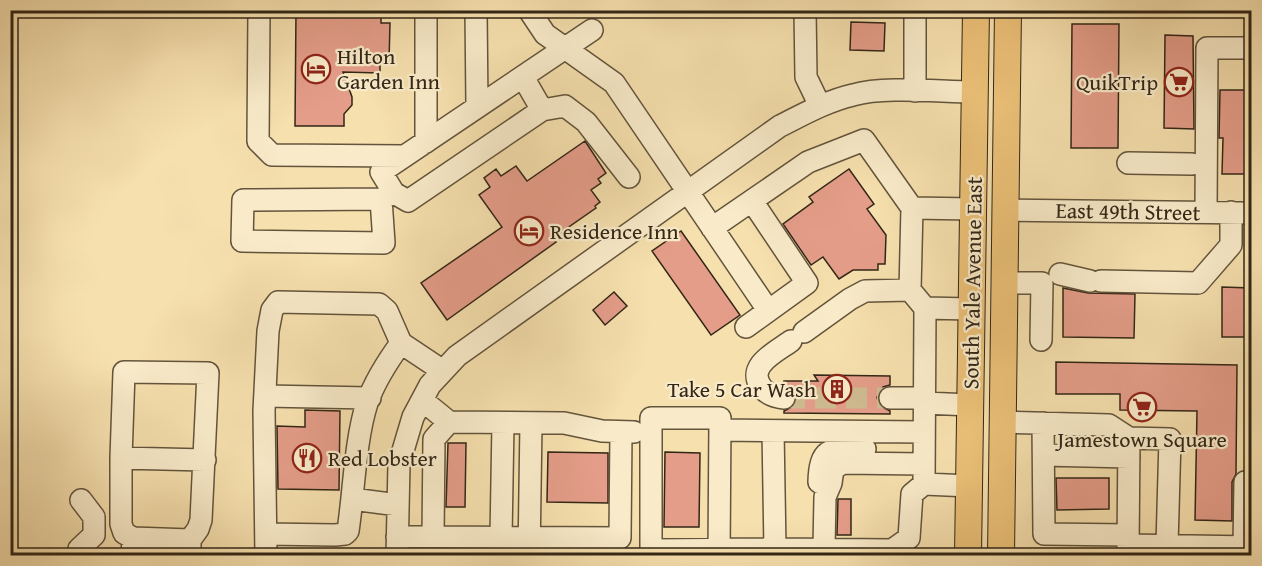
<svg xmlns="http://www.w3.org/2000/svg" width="1262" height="566" viewBox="0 0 1262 566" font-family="'Gentium Book Plus',serif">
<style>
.building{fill:#e49d89;stroke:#322616;stroke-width:1.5}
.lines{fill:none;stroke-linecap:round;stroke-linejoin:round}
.minor-tunnel{stroke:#cfbb90;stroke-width:21;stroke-dasharray:21 10;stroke-linecap:butt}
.minor-casing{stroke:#63543c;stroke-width:24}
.major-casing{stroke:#322616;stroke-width:28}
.minor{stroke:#f9ebca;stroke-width:21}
.major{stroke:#ebc077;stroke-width:26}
.labels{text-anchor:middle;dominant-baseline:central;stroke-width:4.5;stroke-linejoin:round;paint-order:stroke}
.poi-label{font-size:22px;fill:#322616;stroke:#f9ebca;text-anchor:start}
.street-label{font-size:22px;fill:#322616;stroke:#f9ebca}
</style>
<rect width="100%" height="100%" fill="#f6e0ae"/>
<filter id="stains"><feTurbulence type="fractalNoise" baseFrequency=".00333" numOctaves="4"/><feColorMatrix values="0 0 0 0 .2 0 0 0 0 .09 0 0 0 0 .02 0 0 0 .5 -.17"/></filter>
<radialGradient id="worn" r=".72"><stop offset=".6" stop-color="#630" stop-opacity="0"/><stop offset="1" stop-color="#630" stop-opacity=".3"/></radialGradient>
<path class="building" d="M296,10H381V23H390L389,62H380V73L343,72L352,97V105L344,114V126H295Z
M851,22L885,23L884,51L850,50Z
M1072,24H1119L1118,148H1071Z
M1165,35L1193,36L1194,129L1164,128Z
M1220,90H1251V174H1222L1223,138H1219Z
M585,141L606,173L598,179L601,183L591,190L600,202L595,206L596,208L553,238L556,242L447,320L421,283L502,227L479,195L490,187L484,178L496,169L501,176L516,166L527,181Z
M849,169L874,204L867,209L886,235L885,264H878V270H853L839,279L823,257L811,265L783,224L813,202L809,197Z
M681,231L740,315L711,335L652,251Z
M1222,287L1251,288V337H1222Z
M1063,288L1088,293L1135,294L1134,338L1063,337Z
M614,292L627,306L605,325L593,310Z
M1056,362L1237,365L1236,474L1232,482V521L1195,520L1197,411L1120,410V394H1056Z
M814,375L890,376V385L883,387L877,397L879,405L890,411V414L784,413V411L794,406L797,399L795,393L791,388L784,385V381H818Z
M305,410L340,411L339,490L278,489L277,426L305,427Z
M448,443H466L465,507H446Z
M548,452L608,453V503L547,502Z
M665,452L700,453L699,527H664Z
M1056,478H1109V509L1057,510Z
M838,499H851V535H837Z"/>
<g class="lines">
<path class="minor-tunnel" d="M784,398H890"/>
<g class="minor-casing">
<path id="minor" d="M259,10L258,141L272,155L405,156
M426,10V142
M476,10L477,107
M529,10L545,34L614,83L768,310
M805,10L806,77L820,106
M915,10V91
M523,77L542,110L408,201L394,193L381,172L592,30
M542,110L565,106L586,122L629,177
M1128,163L1192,164
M381,199L243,200L242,241L384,243L381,199L394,193
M912,208L973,209
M1005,210L1252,213
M1206,212L1207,48H1252
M712,228L808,162L864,140L912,208L910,290L925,308L924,484L912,494L909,538L892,550L775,549L774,556
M1060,274L1090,281
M1101,281L1198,283L1231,245V212
M1004,283H1042L1041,340
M925,308L971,309
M746,327L807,283L752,201
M804,332L850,299L865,291L910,290
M401,343L443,371
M265,396L370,398
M784,398C775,397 768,395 762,388C745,366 776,352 791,341
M890,398H924
M422,400L449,422L564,423L602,431L634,432
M924,403L971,405
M1002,422L1109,425L1129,438L1170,439L1167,545
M1043,423L1044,534L1128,535
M720,430L924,432
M1044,455L1129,457
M121,458L205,460
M819,482C820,444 833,449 865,449
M924,484L970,486
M352,499L398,505
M397,537H433L434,439L449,422
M433,537L620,538L621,432
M501,537L503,423
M133,538L124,533L121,524V458L124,372L208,373L201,520L198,529L190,540
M1128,545L1252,547
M1244,547L1245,482H1252
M824,548L825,497L831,483L833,469L843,463L924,464
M79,549L94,535V517L81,500
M1128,549L1129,438
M651,550L775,549L773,431
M132,556L133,538L190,540V556
M266,556L264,411L268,331L272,310L278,302L379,304L387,311L401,343C387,362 375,381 367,403C355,441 354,491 348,531L345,534L335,535L266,534
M397,556L399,464L413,417L430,385L457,356L780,126C804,114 827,101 853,95C885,86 939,92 974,92
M529,556L531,423
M651,556V418H720L719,556"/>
</g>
<g class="major-casing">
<path id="major" d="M968,556L976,10
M1001,556L1008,10"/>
</g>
<use href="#minor" class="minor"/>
<use href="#major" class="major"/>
</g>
<defs>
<g id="hotel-ring" transform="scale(1.5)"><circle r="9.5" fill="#f9ebca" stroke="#8f2418" stroke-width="1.5"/><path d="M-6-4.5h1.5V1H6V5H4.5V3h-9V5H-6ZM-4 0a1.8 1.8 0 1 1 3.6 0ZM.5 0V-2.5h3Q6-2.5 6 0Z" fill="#8f2418"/></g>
<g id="supermarket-ring" transform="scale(1.5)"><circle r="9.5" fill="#f9ebca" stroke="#8f2418" stroke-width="1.5"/><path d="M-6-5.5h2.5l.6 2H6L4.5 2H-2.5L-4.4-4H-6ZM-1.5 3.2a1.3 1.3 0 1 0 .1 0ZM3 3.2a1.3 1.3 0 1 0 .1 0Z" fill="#8f2418"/></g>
<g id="building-ring" transform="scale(1.5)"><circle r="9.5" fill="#f9ebca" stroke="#8f2418" stroke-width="1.5"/><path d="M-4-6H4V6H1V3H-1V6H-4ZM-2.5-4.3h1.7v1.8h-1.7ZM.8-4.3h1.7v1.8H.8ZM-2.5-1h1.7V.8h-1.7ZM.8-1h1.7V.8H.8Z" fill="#8f2418"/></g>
<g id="restaurant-ring" transform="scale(1.5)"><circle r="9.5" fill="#f9ebca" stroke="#8f2418" stroke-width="1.5"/><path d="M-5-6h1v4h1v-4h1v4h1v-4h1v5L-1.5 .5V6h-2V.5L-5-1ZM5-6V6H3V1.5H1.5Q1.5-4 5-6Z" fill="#8f2418"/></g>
</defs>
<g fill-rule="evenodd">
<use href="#hotel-ring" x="316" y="69"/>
<use href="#supermarket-ring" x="1179" y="82"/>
<use href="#hotel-ring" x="529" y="231"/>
<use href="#building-ring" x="837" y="389"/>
<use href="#supermarket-ring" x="1142" y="407"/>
<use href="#restaurant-ring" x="307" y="458"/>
</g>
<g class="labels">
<g class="poi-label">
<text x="337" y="56">Hilton<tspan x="337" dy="25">Garden Inn</tspan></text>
<text x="1158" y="82" text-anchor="end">QuikTrip</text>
<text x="550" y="231">Residence Inn</text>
<text x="816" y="389" text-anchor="end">Take 5 Car Wash</text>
<text x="1142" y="439" text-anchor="middle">Jamestown Square</text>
<text x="328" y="458">Red Lobster</text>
</g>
<g class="street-label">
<text transform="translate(1128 211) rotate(1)">East 49th Street</text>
<text transform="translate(972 283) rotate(-89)">South Yale Avenue East</text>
</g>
</g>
<rect width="1262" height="566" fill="none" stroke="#f6e0ae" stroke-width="36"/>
<rect x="12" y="12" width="1238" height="542" fill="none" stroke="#322616" stroke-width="3"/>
<rect x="18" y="18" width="1226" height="530" fill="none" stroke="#322616" stroke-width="1.5"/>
<rect width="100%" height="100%" filter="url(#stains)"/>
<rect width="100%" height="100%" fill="url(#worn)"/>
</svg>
